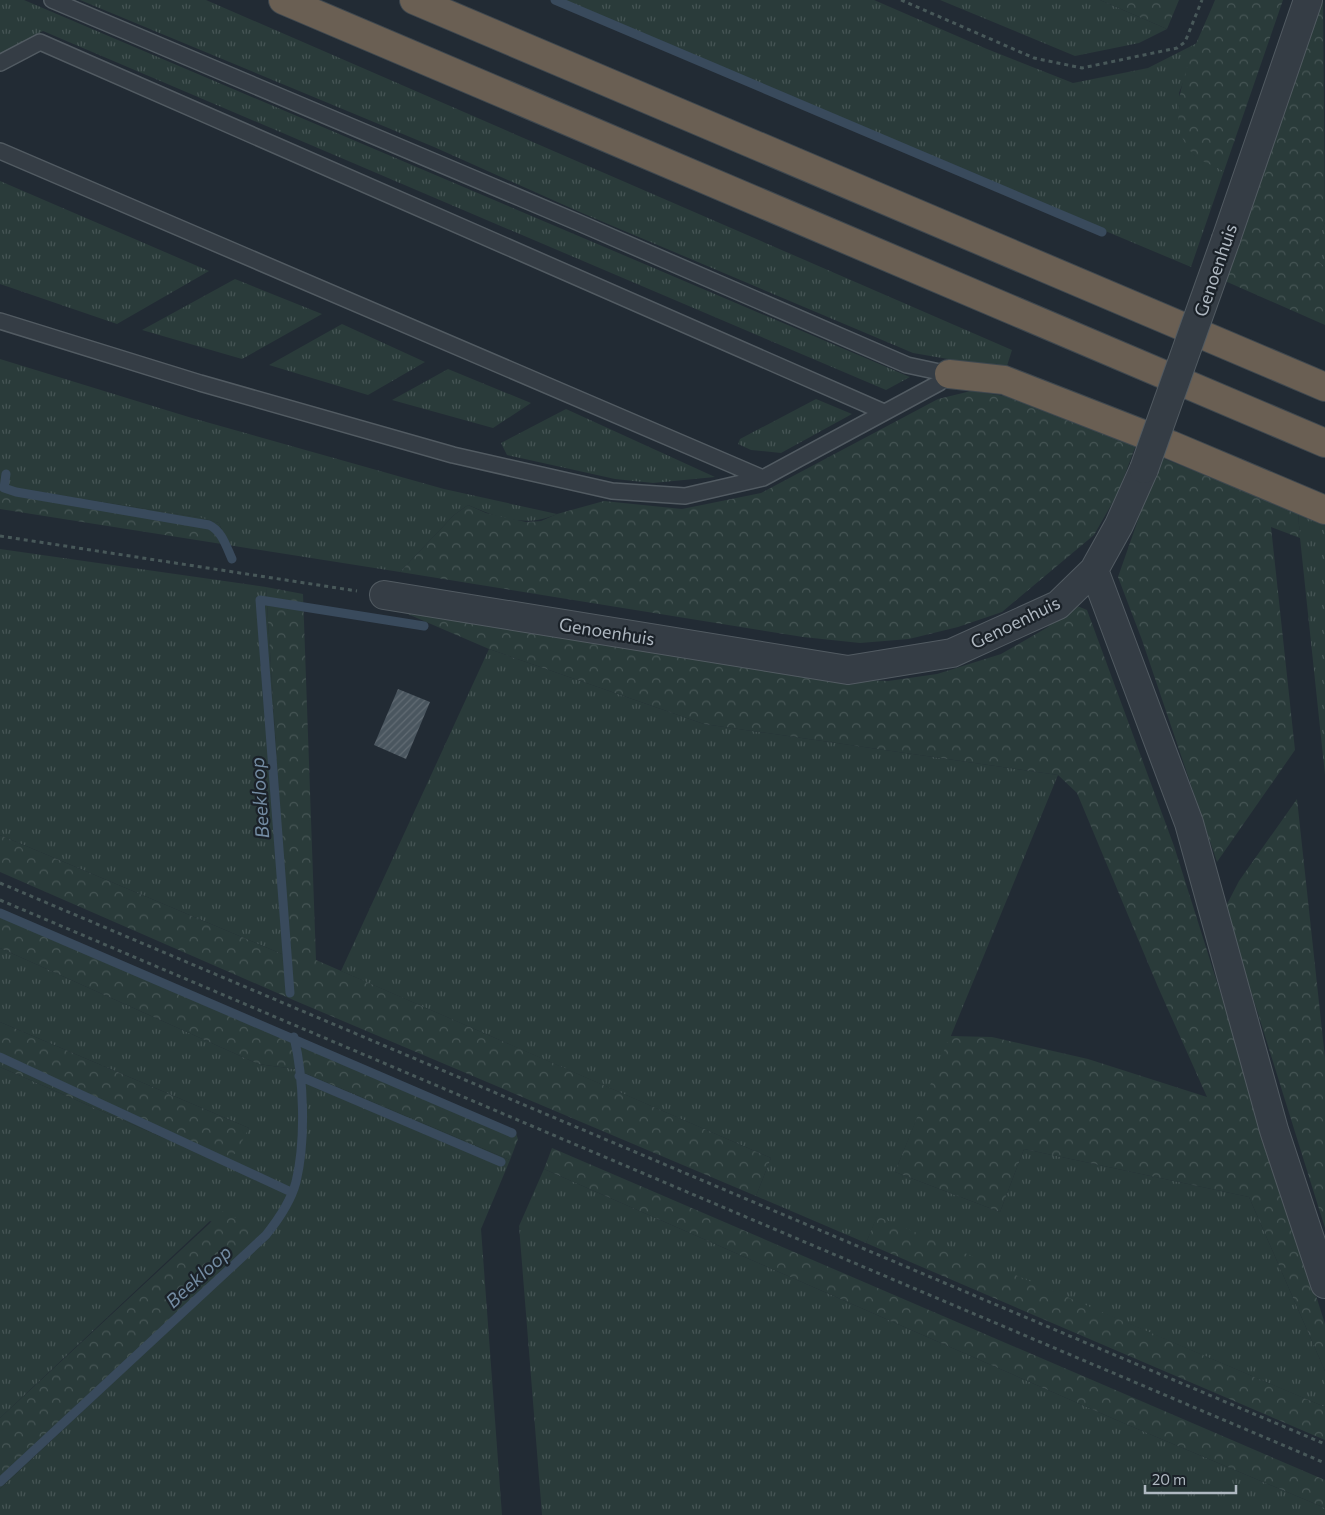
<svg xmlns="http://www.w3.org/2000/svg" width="1325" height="1515" viewBox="0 0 1325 1515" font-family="Commissioner,sans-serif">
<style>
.grass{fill:url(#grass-tufts)}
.forest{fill:url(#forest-crowns)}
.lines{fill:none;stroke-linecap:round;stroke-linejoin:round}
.stream{stroke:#394a5c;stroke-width:9}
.building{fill:url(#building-hatch)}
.lane-casing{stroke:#525b62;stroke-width:18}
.street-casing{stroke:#525b62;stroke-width:30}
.highway-casing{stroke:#3f484f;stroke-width:30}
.path{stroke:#485859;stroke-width:3;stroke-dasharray:4 4;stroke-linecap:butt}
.lane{stroke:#353d45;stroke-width:15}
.street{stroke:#353d45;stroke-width:28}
.highway{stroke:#6a5f53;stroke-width:28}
.street-bridge-casing{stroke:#525b62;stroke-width:30;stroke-linecap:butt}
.street-bridge{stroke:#353d45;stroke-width:28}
.labels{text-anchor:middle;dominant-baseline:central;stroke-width:4.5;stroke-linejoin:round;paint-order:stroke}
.street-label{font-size:18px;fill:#afb8c1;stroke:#1b2229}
.water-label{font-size:19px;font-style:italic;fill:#738ba2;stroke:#1b2229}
</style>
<defs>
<pattern id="grass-tufts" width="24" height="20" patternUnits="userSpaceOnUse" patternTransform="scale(1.25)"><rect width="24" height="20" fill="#2a3b3a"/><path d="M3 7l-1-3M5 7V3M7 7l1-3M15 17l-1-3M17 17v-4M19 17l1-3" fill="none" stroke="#465555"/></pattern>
<pattern id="forest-crowns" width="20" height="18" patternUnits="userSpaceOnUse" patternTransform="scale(1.25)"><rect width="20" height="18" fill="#2a3b3a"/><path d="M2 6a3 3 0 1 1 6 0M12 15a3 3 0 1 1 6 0" fill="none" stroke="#465555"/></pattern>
<pattern id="building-hatch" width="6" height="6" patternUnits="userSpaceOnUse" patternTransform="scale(1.25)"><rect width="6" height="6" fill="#4a565f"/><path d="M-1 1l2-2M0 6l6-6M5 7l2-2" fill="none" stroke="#626c74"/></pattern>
</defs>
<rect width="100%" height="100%" fill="#222b34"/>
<path class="grass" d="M0,0H24L910,377L886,390L43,31L0,55Z
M80,0H206L1012,350L1006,369L913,353L582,213L434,147Z
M555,0H874L987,49L1073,83L1148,68L1199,42L1179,93L1194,155L1224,171L1191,267Z
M940,0H1100L1167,29L1139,43L1075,56Z
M0,181L209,271L117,324L0,284Z
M1325,222V267L1312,258Z
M235,279L322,314L242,359L142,330Z
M342,324L425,362L368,395L269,365Z
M0,359L192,418L444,489L557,514C526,528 498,518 468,505L454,515L400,572L228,545L219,523L198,517L0,486Z
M448,369L531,403L493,428L392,400Z
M816,399L852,414L781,453L751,450L738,444L740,439Z
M566,409L715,477L653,483L615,479L507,455L501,443Z
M1298,512L1325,522V775L1300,538Z
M0,549L266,587L289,957L0,835Z
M489,649L704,724L1058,775L895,1172L1000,1212L1024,1149L1249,1197L1325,1371V1407L877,1217L866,1243L756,1196L771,1158L341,971Z
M0,948L258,1064L295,1069L510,1160L481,1229L502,1515H0V1489L259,1245L210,1221L0,1418V1067L159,1136L223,1161L249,1128L0,1022Z
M544,1169L1121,1422L1325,1508V1515H542L519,1226Z"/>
<path class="forest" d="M1100,0H1179L1167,29Z
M1215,0H1283L1224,171C1215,166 1201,162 1194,155C1155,117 1199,40 1215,0Z
M1323,0L1325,222L1313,257L1325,267V325L1225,281Z
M971,391L1005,396L1136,445L1118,493L1094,535L1002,612L958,627L909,639L860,643L803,637L400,572L454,515L468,505L486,513L526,522L541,521L557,514L604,501L682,509L761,493L938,399Z
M1160,457L1298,512L1300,538L1271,527L1295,750L1217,862L1142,640L1118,577Z
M0,486L199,517L219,523L228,545L0,509Z
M266,587L303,594L316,960L771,1158L756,1196L291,999L0,872V835L289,957Z
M1070,603L1087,610L1174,846L1325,1324V1371L1249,1197L1024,1149L1000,1212L895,1172L950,1036L992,1037L1088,1059L1207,1097L1158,987L1077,793L1058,775L704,724L489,649L396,609L844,679L888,681L937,674L1001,654L1048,627Z
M1297,799L1325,1058V1228L1225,908L1239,881Z
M0,914L294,1042L516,1133L518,1139L510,1160L295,1069L258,1064L0,948Z
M0,1022L249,1128L236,1153L223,1161L159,1136L0,1067Z
M552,1148L1325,1480V1508L1121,1422L544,1169Z
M223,1211L249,1225L260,1240L259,1245L0,1489V1418Z
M877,1216L1325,1407V1440L866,1243Z"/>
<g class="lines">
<path class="stream" d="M555,0L1102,232
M6,474L4,488L16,492L209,525C222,531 226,546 232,559
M0,913L512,1133
M290,993L260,600L424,626
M0,1057L291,1192
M299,1076L501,1162
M0,1482L266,1235C278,1220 291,1201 296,1182C306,1140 304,1079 294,1037"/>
</g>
<path class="building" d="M398,689L430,702L406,759L374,745Z"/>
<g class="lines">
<g class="lane-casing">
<path id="lane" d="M52,0L577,222L907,365L949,374
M0,63L40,42L884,412
M0,151L763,478
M0,321L200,383L453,455L612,491L685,496L763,478L939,383L949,374"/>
</g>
<g class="street-casing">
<path id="street" d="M1226,239L1308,0
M1094,570L1189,823L1274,1130L1325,1284
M384,595L848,670L952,653L1058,605L1094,570L1119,525L1144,469"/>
</g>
<g class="highway-casing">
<path id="highway" d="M283,0L1325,443
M414,0L1325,387
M949,374L1004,380L1171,445L1325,510"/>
</g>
<path class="path" d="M901,0L1034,58L1082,68L1177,48L1185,42L1202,0
M0,536L357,591
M0,883L1325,1444
M0,900L1325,1463"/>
<use href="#lane" class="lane"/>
<use href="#street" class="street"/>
<use href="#highway" class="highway"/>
<g class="street-bridge-casing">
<path id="street-bridge" d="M1144,469L1226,239"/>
</g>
<use href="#street-bridge" class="street-bridge"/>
</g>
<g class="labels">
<g class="street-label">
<text transform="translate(1215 270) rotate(-71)">Genoenhuis</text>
<text transform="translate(1015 622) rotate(-26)">Genoenhuis</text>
<text transform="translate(607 631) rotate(9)">Genoenhuis</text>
</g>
<g class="water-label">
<text transform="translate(259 798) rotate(-94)">Beekloop</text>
<text transform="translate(198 1276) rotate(-43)">Beekloop</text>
</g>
</g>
<path d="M1145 1485v8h91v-8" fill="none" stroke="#afb8c1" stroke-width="2.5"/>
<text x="1152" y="1485" font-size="15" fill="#afb8c1" stroke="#1b2229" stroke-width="4" paint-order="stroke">20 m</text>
</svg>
